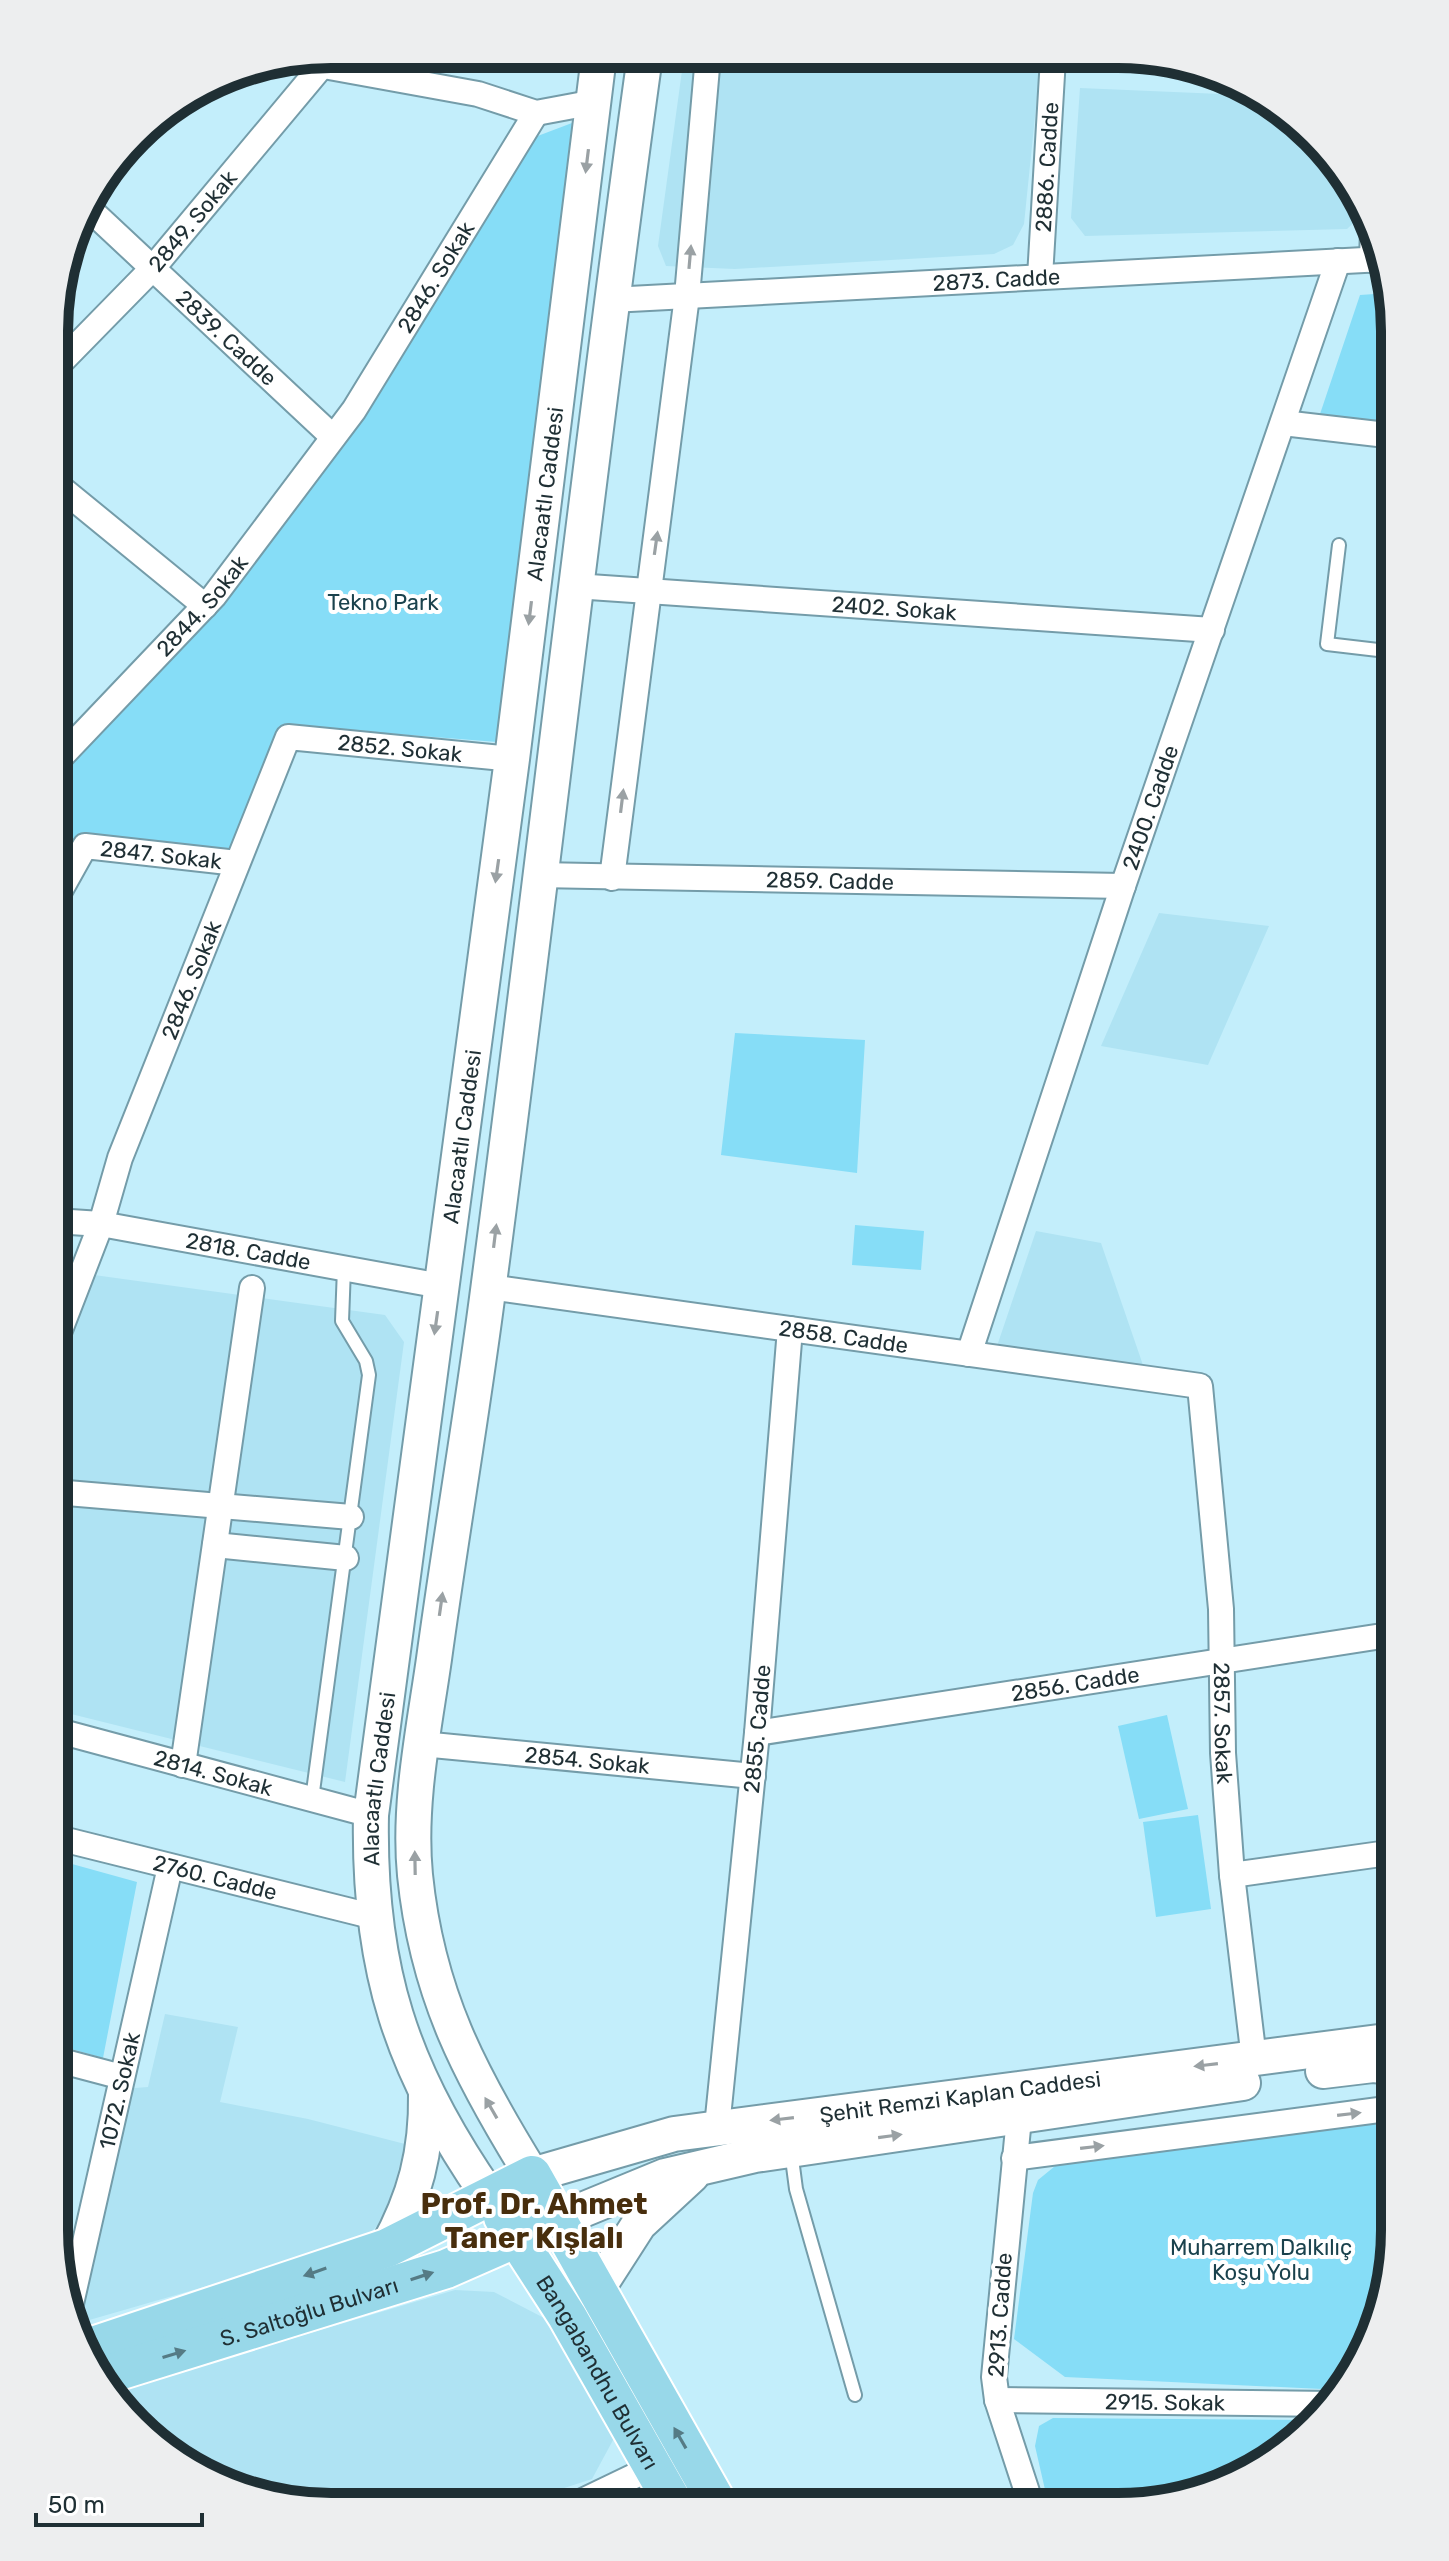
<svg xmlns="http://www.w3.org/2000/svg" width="1449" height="2561" viewBox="0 0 1449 2561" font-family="Rubik,sans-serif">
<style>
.built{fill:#afe3f3}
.green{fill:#86ddf7}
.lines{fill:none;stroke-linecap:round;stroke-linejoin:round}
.lane-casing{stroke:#749ca9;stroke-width:16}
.street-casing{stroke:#749ca9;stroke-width:28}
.secondary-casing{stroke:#749ca9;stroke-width:38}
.primary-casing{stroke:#fff;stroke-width:42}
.lane{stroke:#fff;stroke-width:12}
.street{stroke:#fff;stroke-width:24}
.secondary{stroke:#fff;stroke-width:34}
.primary{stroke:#98d8e9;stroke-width:38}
.oneway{fill:#9aa1a4}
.oneway2{fill:#557b85}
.labels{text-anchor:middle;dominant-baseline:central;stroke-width:8;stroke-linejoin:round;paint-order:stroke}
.street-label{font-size:22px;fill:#1f2f34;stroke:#fff}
.park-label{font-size:22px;fill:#1a424d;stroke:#fff}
.district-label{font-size:30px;font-weight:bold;fill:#482e0d;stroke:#fff}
.rim{fill:none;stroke:#1f2f34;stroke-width:10}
</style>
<rect width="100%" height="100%" fill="#c3eefb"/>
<path class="built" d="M684,56L1041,58L1024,224L1013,245L994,254L735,269L666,266L658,246Z
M1080,88L1244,95L1300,122L1362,215L1347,229L1085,236L1071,218Z
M1159,913L1269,926L1208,1065L1101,1046Z
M1036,1231L1101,1243L1144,1368L996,1349Z
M94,1275L385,1315L404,1342L345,1782L55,1710V1371Z
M165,2014L238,2027L220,2102L308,2119L405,2144L387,2215L363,2241L72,2325L122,2089L148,2087Z
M455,2290L494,2292L546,2319L619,2429L592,2479L512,2505H294L162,2450L108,2393Z"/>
<path class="green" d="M572,123L497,742L282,725L231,852L79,835L56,878V781L194,633L535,137Z
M1389,293L1395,331V436L1333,430L1320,414L1360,295Z
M735,1033L865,1040L857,1173L721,1155Z
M855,1225L924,1231L921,1270L852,1265Z
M1167,1715L1188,1809L1139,1819L1118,1726Z
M1198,1815L1211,1909L1156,1917L1143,1822Z
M54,1859L137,1882L103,2058L54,2044Z
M1394,2117V2249L1374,2336L1343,2390L1065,2377L1014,2339L1033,2193L1038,2180L1060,2162Z
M1053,2418L1315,2420C1302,2433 1289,2447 1274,2458C1216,2505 1120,2507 1049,2507L1035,2446L1039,2426Z"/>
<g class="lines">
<g class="lane-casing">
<path id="lane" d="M1339,545L1327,644L1395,652
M312,1799L369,1375L366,1361L342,1321L344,1268
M791,2151L796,2189L855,2395"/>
</g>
<g class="street-casing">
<g id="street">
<path d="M296,61L478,94L536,113L595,102"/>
<path id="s1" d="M85,205L333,437"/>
<path d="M1372,260L1373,230"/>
<path id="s2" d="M1040,277L1053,58"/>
<path id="s3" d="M611,300L1383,259"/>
<path id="s4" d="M56,367L152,269L320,68"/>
<path d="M1283,423L1395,436"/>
<path d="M56,484L205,606"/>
<path id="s5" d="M575,586L1212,630"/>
<path id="s6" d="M56,762L214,596L354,410L536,113"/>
<path id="s7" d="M538,875L1123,886"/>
<path d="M612,878L687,296L708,56"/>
<path id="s8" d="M56,898L85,846L237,863"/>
<path id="s9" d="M55,1221L101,1224L441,1286"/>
<path id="s10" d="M489,1287L1200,1386L1221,1609L1223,1753L1232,1875L1254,2059"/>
<path id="s11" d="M55,1343L101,1224L120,1158L288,737L512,759"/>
<path id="s12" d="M969,1354L1123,886L1338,261"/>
<path d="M55,1492L351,1517"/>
<path d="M215,1545L346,1558"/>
<path id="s13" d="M55,1730L371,1815"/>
<path id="s14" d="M757,1733L1395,1634"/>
<path id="s15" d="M422,1744L753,1776"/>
<path d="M183,1765L252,1288"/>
<path id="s16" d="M54,1837L375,1917"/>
<path d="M1232,1875L1395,1852"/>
<path d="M54,2059L122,2077"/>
<path d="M1019,2118L994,2377L997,2400L1032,2507"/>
<path id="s17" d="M717,2127L757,1733L790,1329"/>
<path d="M1014,2158L1394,2108"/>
<path id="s18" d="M68,2317L170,1867"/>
<path id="s19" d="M997,2400L1332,2404"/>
<path d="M1031,2504L1124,2506"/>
<path d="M574,2505L653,2467"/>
</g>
</g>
<g class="secondary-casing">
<g id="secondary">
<path id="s20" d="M645,56C588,464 543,875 489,1283C473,1409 451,1534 434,1659C424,1729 408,1804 415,1875C427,1994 470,2075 532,2175L674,2134L1394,2040"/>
<path d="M1323,2071L1373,2065L1394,2067"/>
<path id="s21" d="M488,2195C401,2070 368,1967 371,1815L512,759L599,56"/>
<path d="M558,2220L665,2176L755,2155L1243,2083"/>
<path d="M387,2248C415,2197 427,2152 426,2094"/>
<path d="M596,2291L639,2224L692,2175"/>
</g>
</g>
<g class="primary-casing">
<g id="primary">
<path id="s22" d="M503,2217L567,2316L675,2506"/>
<path d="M84,2349L387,2248L532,2175L719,2506"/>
<path id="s23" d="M99,2377L446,2269L558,2220"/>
</g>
</g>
<use href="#lane" class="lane"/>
<use href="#street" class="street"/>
<use href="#secondary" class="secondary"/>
<use href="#primary" class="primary"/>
</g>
<defs><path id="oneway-solid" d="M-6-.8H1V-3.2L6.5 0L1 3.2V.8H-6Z" transform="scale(2)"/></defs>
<g class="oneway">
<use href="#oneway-solid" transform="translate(587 161) rotate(97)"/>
<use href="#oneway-solid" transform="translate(690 257) rotate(-85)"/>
<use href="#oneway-solid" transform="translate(656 543) rotate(-82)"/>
<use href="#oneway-solid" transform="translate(530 613) rotate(97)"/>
<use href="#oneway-solid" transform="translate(622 801) rotate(-83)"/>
<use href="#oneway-solid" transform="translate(497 871) rotate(98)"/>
<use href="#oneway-solid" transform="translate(495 1236) rotate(-83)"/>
<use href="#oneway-solid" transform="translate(436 1323) rotate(98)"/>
<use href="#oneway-solid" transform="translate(441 1604) rotate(-82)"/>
<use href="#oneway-solid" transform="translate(415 1863) rotate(-91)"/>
<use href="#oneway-solid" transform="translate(1206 2065) rotate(173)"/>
<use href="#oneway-solid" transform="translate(491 2108) rotate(-120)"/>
<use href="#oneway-solid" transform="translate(1349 2114) rotate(-7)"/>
<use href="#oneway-solid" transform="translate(782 2119) rotate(173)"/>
<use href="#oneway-solid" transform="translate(890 2136) rotate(-8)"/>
<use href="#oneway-solid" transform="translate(1092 2147) rotate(-7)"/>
</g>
<g class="oneway2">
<use href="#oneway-solid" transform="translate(315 2272) rotate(161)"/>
<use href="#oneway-solid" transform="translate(422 2276) rotate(-18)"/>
<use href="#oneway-solid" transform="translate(174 2354) rotate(-17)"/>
<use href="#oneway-solid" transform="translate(680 2438) rotate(-120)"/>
</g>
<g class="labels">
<g class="street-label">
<text stroke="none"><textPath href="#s2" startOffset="110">2886. Cadde</textPath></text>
<text stroke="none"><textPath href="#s4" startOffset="200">2849. Sokak</textPath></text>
<text stroke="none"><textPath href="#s6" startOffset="618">2846. Sokak</textPath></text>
<text stroke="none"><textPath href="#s3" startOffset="386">2873. Cadde</textPath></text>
<text stroke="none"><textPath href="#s1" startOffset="194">2839. Cadde</textPath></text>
<text stroke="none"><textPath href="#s21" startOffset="1738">Alacaatlı Caddesi</textPath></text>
<text stroke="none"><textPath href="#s6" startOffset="214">2844. Sokak</textPath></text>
<text stroke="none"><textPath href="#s5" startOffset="320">2402. Sokak</textPath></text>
<text stroke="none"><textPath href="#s11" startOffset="762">2852. Sokak</textPath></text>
<text stroke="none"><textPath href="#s12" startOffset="576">2400. Cadde</textPath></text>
<text stroke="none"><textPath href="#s8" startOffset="136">2847. Sokak</textPath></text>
<text stroke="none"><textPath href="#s7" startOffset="292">2859. Cadde</textPath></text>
<text stroke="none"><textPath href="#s11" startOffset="388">2846. Sokak</textPath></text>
<text stroke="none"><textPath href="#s21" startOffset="1090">Alacaatlı Caddesi</textPath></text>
<text stroke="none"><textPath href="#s9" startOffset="196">2818. Cadde</textPath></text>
<text stroke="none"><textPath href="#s10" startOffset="358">2858. Cadde</textPath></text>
<text stroke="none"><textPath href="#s14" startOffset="322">2856. Cadde</textPath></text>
<text stroke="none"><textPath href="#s10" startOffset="1056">2857. Sokak</textPath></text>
<text stroke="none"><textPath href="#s17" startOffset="400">2855. Cadde</textPath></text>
<text stroke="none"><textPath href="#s15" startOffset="166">2854. Sokak</textPath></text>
<text stroke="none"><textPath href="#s13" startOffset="164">2814. Sokak</textPath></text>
<text stroke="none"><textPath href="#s21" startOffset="442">Alacaatlı Caddesi</textPath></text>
<text stroke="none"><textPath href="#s16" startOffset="166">2760. Cadde</textPath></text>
<text stroke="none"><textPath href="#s18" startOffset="232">1072. Sokak</textPath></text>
<text stroke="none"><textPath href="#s20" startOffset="2596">Şehit Remzi Kaplan Caddesi</textPath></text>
<text stroke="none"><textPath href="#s23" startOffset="220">S. Saltoğlu Bulvarı</textPath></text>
<text transform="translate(1000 2315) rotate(-86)">2913. Cadde</text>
<text stroke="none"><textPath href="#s22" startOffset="182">Bangabandhu Bulvarı</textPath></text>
<text stroke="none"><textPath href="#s19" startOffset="168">2915. Sokak</textPath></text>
</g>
<g class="park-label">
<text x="383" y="602">Tekno Park</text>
<text x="1261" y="2247">Muharrem Dalkılıç<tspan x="1261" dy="25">Koşu Yolu</tspan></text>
</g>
<g class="district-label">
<text x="534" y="2204">Prof. Dr. Ahmet<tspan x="534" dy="34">Taner Kışlalı</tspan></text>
</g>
</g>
<path d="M0 0H1449V2561H0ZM331 68H1118A263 263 0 0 1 1381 331V2230A263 263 0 0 1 1118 2493H331A263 263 0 0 1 68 2230V331A263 263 0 0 1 331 68Z" fill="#edeeef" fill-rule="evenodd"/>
<path class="rim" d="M331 68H1118A263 263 0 0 1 1381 331V2230A263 263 0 0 1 1118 2493H331A263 263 0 0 1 68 2230V331A263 263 0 0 1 331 68Z"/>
<path d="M36 2513v12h166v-12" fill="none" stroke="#1f2f34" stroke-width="4"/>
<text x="48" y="2513" font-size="24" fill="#1f2f34" stroke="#ffffff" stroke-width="6" paint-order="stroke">50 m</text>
</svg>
